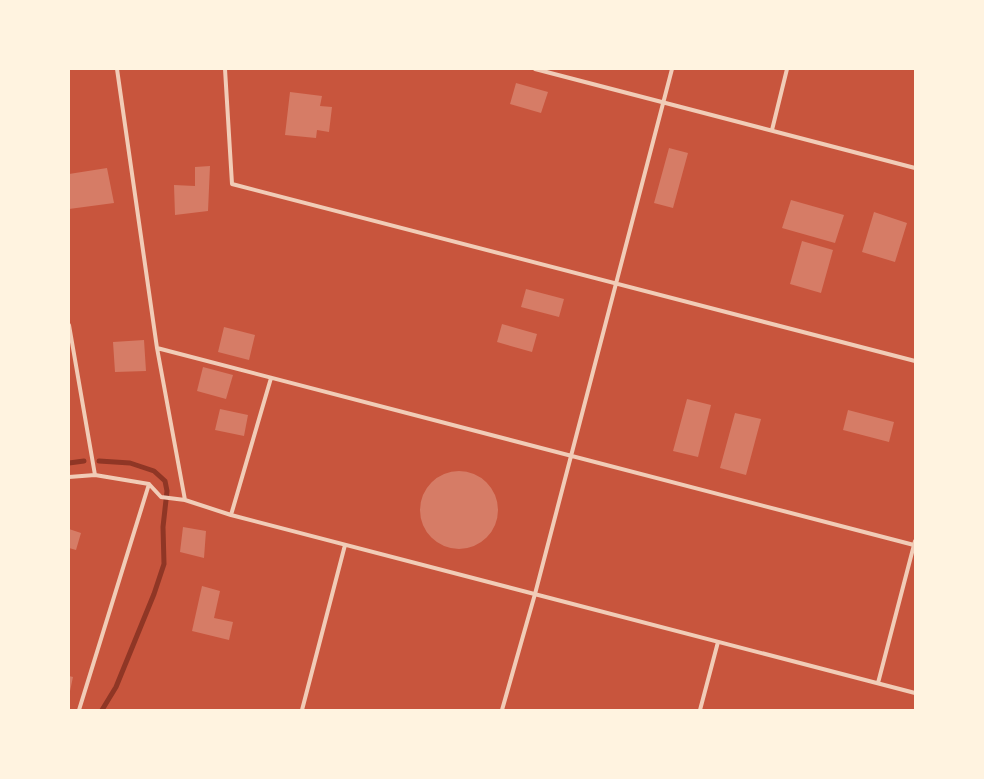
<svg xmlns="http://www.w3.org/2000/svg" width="984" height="779" viewBox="0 0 984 779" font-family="Raleway,sans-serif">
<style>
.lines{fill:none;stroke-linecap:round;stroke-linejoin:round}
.stream{stroke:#8f3625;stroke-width:5}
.building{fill:#d67c66}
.minor{stroke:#f1ccb7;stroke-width:4}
</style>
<rect width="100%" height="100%" fill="#c8553d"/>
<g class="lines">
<path class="stream" d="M99,461L130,463L154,471L165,481L167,491L163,527L164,564L154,594L116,687L102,710
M69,463L84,461"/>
</g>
<path class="building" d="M516,83L548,92L541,113L510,104Z
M290,92L322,96L320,106L332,107L329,132L317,130L316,138L285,135Z
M669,148L688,153L673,208L654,203Z
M210,166L208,211L175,215L174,185L195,186V167Z
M107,168L114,203L69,209V174Z
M791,200L844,215L835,243L782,228Z
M874,212L907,223L895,262L862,252Z
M802,241L833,250L821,293L790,284Z
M526,289L564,299L559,317L521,307Z
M502,324L537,334L532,352L497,342Z
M224,327L255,335L249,360L218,352Z
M144,340L146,371L115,372L113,342Z
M203,367L233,375L226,399L197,391Z
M687,399L711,405L698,457L673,451Z
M220,409L248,415L244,436L215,430Z
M848,410L894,422L889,442L843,430Z
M735,413L761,419L746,475L720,468Z
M420 510a39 39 0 1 1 78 0a39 39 0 1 1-78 0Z
M183,527L206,531L204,558L180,552Z
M69,529L81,533L76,550L69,548Z
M202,586L220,591L214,618L233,622L229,640L192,631Z
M69,676L73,677L70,691H69Z"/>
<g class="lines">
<path class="minor" d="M117,69L157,348L185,500
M225,69L232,184L915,361
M535,69L915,168
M772,130L787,69
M69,325L95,475
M157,348L914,545
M69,477L95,475L149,484L161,497L185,500L231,515L915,693
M231,515L271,378
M878,683L915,541
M79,710L149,484
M302,710L345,545
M502,710L535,594L672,69
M700,710L718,642"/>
</g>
<rect width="984" height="779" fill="none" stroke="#fff3e0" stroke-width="140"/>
</svg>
